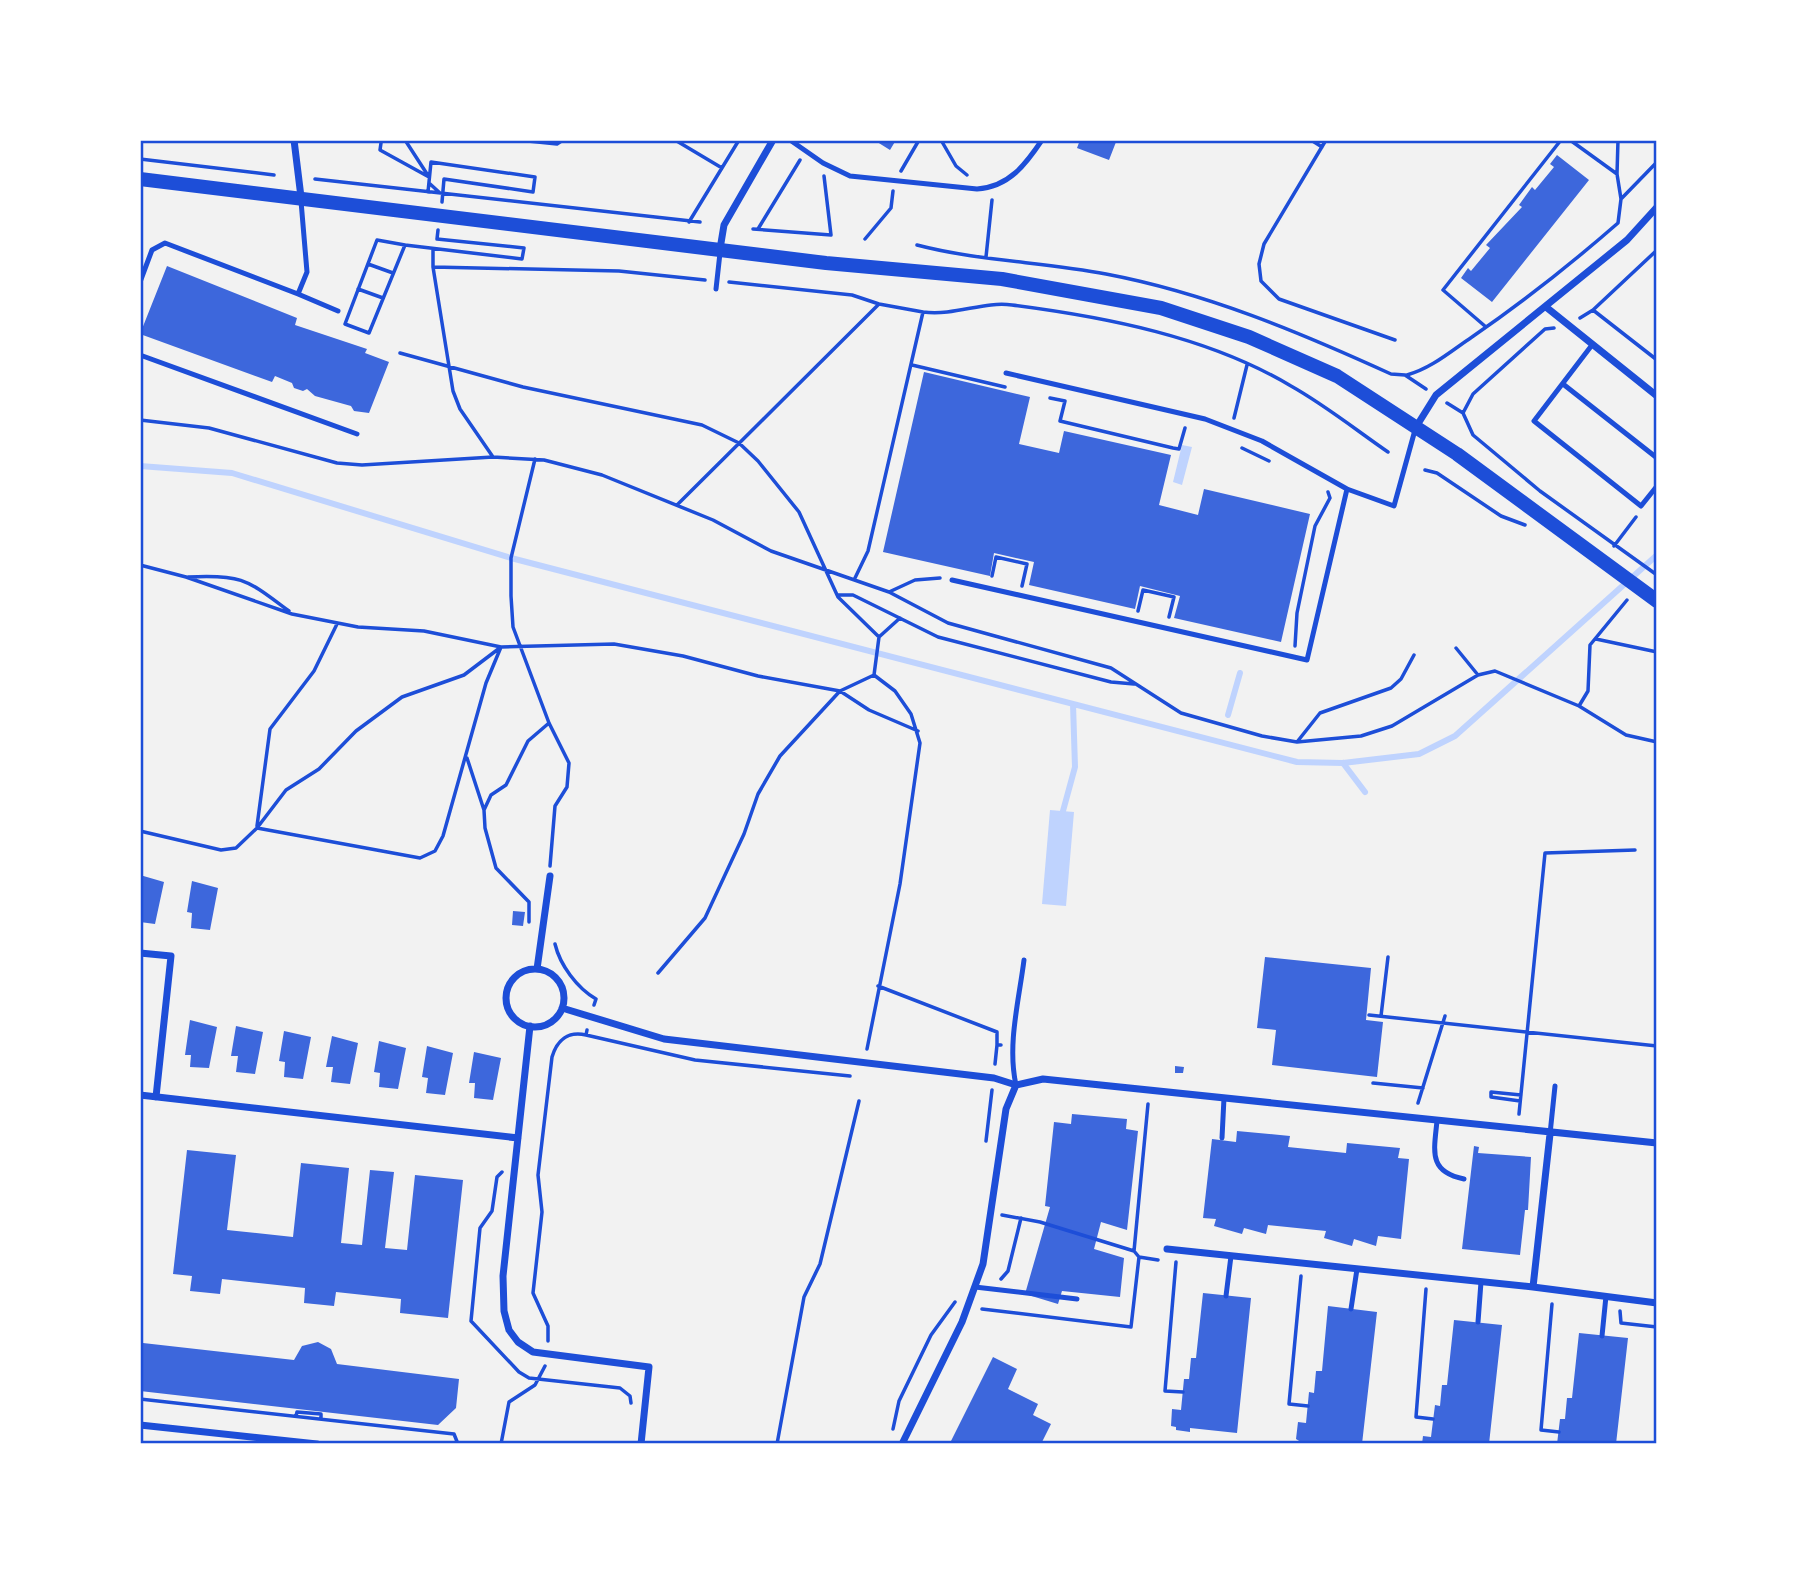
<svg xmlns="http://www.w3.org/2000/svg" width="1797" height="1584" viewBox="0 0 1797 1584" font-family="'Fira Sans',sans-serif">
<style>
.water{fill:#bfd3fe}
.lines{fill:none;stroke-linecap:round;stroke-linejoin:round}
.stream{stroke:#bfd3fe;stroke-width:6}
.building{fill:#3d67dc}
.path{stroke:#1d4ed8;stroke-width:3.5}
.service{stroke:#1d4ed8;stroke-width:5}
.minor{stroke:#1d4ed8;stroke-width:7}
.secondary{stroke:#1d4ed8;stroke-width:14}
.neatline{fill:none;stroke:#1d4ed8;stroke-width:2.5}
</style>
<rect width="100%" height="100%" fill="#f2f2f2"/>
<path class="water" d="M1182,445L1192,447L1182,485L1173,482Z
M1050,810L1074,812L1066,906L1042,904Z"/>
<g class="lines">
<path class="stream" d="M140,466L232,473L511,558L1297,762L1343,763L1419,754L1455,736L1657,555
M1228,715L1240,673
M1343,763L1365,792
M1063,811L1075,767L1073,704"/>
</g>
<path class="building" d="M874,140H896L890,150Z
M1080,140H1112L1116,142L1109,160L1077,148Z
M1557,155L1589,180L1492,302L1461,278L1468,268L1471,271L1490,248L1486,245L1522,207L1519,205L1532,187L1535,190L1554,167L1550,164Z
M167,266L297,318L295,325L367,349L365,353L389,362L369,413L354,411L351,406L315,396L307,389L303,391L294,388L292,383L275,376L272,382L140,334Z
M924,372L1030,397L1019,444L1059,453L1064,431L1171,455L1159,505L1198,515L1204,489L1310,514L1281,642L1174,618L1180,596L1140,586L1135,609L1029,585L1034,562L994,553L990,576L883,552Z
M140,875L164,882L155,924L140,922Z
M192,881L218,888L210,930L191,928L192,913L187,912Z
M513,911L525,912L523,926L512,925Z
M1265,957L1371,968L1366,1020L1383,1022L1377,1077L1272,1065L1276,1030L1257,1028Z
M190,1020L217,1027L209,1068L190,1067L191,1055H185Z
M236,1026L263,1032L255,1074L236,1072L238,1056H231Z
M284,1031L311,1037L303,1079L284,1077L285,1062L279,1061Z
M332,1036L358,1043L350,1084L331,1082L333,1067H326Z
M379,1041L406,1048L398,1089L379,1087L380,1073L374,1072Z
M427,1046L453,1053L445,1095L426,1093L428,1078L422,1077Z
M474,1052L501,1058L493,1100L474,1098L475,1083H469Z
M1175,1066L1184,1067L1183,1073H1175Z
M1072,1114L1127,1119L1126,1129L1138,1131L1127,1230L1101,1222L1094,1249L1124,1258L1120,1297L1062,1291L1058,1304L1025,1294L1050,1207L1045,1206L1054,1122L1071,1124Z
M1237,1131L1290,1136L1288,1147L1346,1153L1347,1143L1400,1148L1398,1158L1409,1159L1401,1239L1378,1236L1376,1246L1354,1239L1352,1246L1324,1238L1326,1231L1268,1225L1266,1234L1244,1228L1242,1234L1214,1226L1216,1219L1203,1218L1212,1139L1236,1142Z
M1474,1146L1479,1147L1478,1153L1531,1157L1528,1210H1525L1520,1255L1462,1249Z
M187,1150L236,1155L227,1230L293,1237L301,1163L349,1168L341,1243L362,1245L370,1170L394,1172L385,1248L407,1250L415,1175L463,1180L448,1318L400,1313L401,1299L336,1292L334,1306L304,1303L305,1288L222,1279L220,1294L190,1291L192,1276L173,1274Z
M1203,1293L1251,1298L1237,1433L1190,1428V1432L1176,1430V1427L1171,1426L1172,1409L1181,1410L1184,1379H1189L1191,1358H1196Z
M1328,1306L1377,1312L1362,1444L1315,1441V1444H1304L1296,1439L1298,1422L1306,1423L1309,1392L1314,1393L1316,1371H1322Z
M1454,1320L1502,1325L1489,1444H1422L1423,1436L1431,1437L1435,1405L1440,1406L1442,1385H1447Z
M1579,1333L1628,1338L1616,1444H1557L1560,1419H1565L1567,1398H1572Z
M318,1342L331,1349L337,1364L459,1379L456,1408L438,1425L140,1391L143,1343L294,1360L302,1346Z
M993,1357L1017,1369L1008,1389L1038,1404L1033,1415L1051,1424L1042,1442L1046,1444H1002L996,1441L994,1444L950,1443Z"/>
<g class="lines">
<path class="path" d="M518,140L557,144L563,140
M675,140L722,168
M941,140L956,166L967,175
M1311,140L1322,147
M1326,140L1264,244L1259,264L1261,281L1279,299L1395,340
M1570,140L1617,174
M1618,140L1617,174L1621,199
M381,143L380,150L429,177L405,140
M140,159L274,175
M901,171L919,140
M315,179L700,222
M429,183L440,193
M428,192L431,162L535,177L533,192L444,179L442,202
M689,222L739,140
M753,229L831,235L824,176
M758,229L800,160
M865,239L891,208L893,191
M377,240L405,245L369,333L345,324Z
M405,245L522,259L524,248L437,239L438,230
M917,245C978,261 1044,262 1106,274C1206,293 1299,332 1391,374L1405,375L1426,389
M433,249V267L619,271L705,280
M1657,250L1593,310L1657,360
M986,257L992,200
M368,264L393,273
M433,267L453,391L460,409L493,457
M729,282L852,295L879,304L923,312L868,551L855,578
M358,289L383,298
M923,312C956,316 983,301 1012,305C1106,317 1209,337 1291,386C1325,405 1356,430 1388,452
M1580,318L1593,310
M1486,327L1443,290L1561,140
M400,353L523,387L702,425L739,443L758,461L799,512L838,597L879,637
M912,365L1005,387
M1407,375C1432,368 1451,351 1472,337C1523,302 1571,264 1618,223L1621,199L1657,162
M1050,398L1065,401L1060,421L1173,448L1179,449L1185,428
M1447,403L1463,413L1473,435L1540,491L1657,575
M1463,413L1473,394L1545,329L1554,328
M1234,418L1247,365
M140,420L209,428L337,463L362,465L493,457L544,460L602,475L713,520L771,551L889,592L948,623L1111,668L1181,713L1262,736L1297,742L1361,736L1392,726L1478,675L1495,671L1579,706L1626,735L1657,742
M1242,448L1269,461
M535,459L511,558V596L513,627L549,723L569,763L567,787L555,806L550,866
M1425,470L1437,473L1501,516L1525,525
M678,504L879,304
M1614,546L1636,517
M140,565L186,577L292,614L358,627L424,631L501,647L614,644L683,656L758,676L840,691L869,710L918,731
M992,576L996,557L1027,564L1022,586
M188,577C243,574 247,580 289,611
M889,592L915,580L940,578
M837,595H853L938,637L1111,682L1134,684
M1138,611L1143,590L1174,597L1169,617
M1596,639L1657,652
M1295,646L1297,613L1315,526L1330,498L1328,492
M1456,648L1478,675
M874,675L879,637L900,618
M1579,706L1588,691L1590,645L1627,600
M1297,742L1320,713L1391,688L1401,679L1414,655
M467,758L484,810
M257,826L270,729L314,671L337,624
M140,831L221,850L236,848L257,828L420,858L435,851L443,836L486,683L501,647L464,675L402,697L356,731L319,769L286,790L257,828
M529,922V902L496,868L485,828L484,810L491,795L506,785L528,741L549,723
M555,944C560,965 577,988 596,999L594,1005
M658,973L705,918L744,834L758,794L780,756L840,691L874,675
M878,986L997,1032V1045
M1369,1015L1657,1046
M1381,1016L1388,957
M586,1035L695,1060L850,1076
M867,1049L900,884L920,743L911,714L895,691L874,675
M995,1064L997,1045H1001
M1373,1083L1423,1088
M1520,1101L1491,1097V1092L1521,1095
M1418,1103L1445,1016
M1519,1114L1545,853L1635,850
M986,1141L992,1090
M502,1172L497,1177L492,1211L480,1228L471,1321L519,1372L529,1378L620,1388L630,1396L631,1403
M1002,1215L1040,1222L1134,1251L1139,1257
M1134,1251L1148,1104
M1176,1262L1165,1391L1183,1392
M1301,1276L1289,1404L1308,1406
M1001,1279L1008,1271L1021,1218
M1426,1289L1416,1417L1433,1419
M1552,1304L1541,1430L1559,1432
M982,1309L1131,1327L1139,1257L1158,1260
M1620,1311L1621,1323L1657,1327
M548,1341V1326L533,1293L542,1212L538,1175L552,1057C557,1040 568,1031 586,1035L587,1030
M140,1399L454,1434L458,1444
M296,1416L297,1412L321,1414V1418
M893,1429L899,1401L931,1335L955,1302
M501,1444L509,1402L535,1385L545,1366
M777,1444L804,1297L820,1264L859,1101"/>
<path class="service" d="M790,140L823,163L850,176L977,189C1009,187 1026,164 1042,140
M140,282L152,250L165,243L298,294L307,272L301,201
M716,289L720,253
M298,294L338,311
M1592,345L1534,421L1641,506L1657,486
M140,355L357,434
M1006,373L1205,419L1262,441L1347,489
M1563,384L1657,458
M952,580L1307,660L1347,489L1394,506L1415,430
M1016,1085C1007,1045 1019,1000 1024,960
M1437,1121C1434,1151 1428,1172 1464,1179
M1550,1134L1555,1086
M1222,1138L1224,1098
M975,1287L1077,1299
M1226,1296L1231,1256
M1351,1309L1357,1269
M1478,1322L1481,1282
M1602,1336L1606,1296"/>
<path class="minor" d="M294,140L301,197
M720,249L724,225L773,140
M1546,307L1657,396
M1416,427L1436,395L1627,240L1657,207
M140,953L171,956L156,1097
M537,969L550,876
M506 998a29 29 0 1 1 58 0a29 29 0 1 1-58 0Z
M562,1008L664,1039L994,1078L1016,1085L1043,1079L1657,1143
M530,1026L503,1276L504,1311L509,1330L518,1342L533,1352L649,1367L641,1444
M140,1095L518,1138
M1167,1249L1533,1287L1657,1303
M1533,1287L1550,1134
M140,1425L317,1444
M902,1444L962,1322L983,1264L1006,1109L1016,1085"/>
<path class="secondary" d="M140,179L826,263L1002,279L1161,308L1249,337L1337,376L1457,454L1657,601"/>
</g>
<rect width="1797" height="1584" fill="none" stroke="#ffffff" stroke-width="284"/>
<rect x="142" y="142" width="1513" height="1300" class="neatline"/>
</svg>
